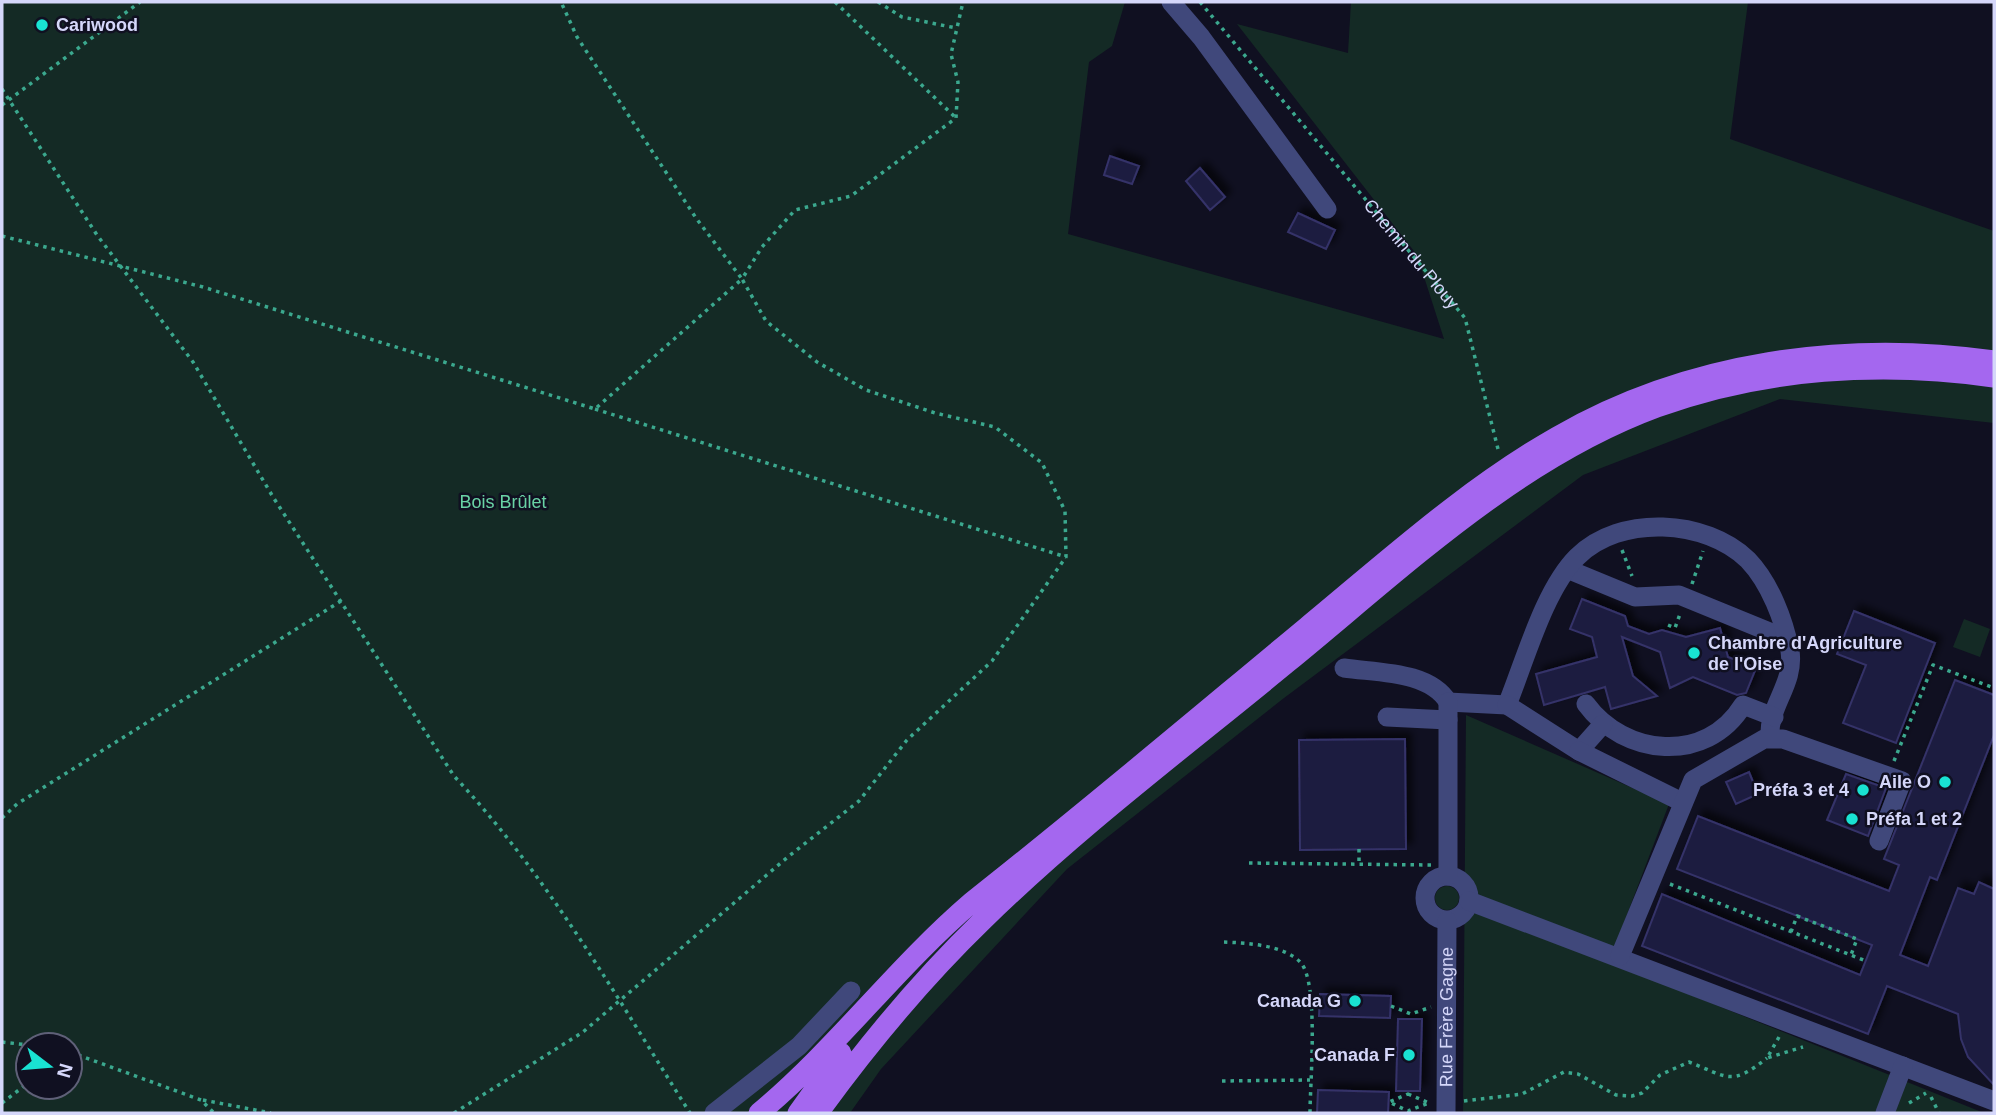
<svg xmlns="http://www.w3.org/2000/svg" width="1996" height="1115" viewBox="0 0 1996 1115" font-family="Helvetica,sans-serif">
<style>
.green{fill:#142a25;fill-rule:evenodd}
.building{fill:#1f1e40;stroke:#343369;stroke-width:2;filter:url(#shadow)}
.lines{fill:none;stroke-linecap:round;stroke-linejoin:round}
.path{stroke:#3ba88e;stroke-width:3.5;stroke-dasharray:3.5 5;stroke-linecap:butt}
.minor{stroke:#40487b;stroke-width:19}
.major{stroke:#a467ef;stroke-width:21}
.poi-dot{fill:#19e2d2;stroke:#101021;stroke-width:2.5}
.labels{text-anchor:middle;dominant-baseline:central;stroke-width:5;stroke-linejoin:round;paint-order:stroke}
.poi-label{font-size:18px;font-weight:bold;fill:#d5d7fa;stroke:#101021;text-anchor:end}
.street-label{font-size:18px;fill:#d5d7fa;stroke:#101021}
.park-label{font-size:18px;fill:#69d2a5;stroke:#101021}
</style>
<defs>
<filter id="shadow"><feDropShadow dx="6" dy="-6" stdDeviation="3.5" flood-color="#0009"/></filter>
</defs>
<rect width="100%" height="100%" fill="#101021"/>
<path class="green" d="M2,2H1125L1112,46L1089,62L1068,234L1444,339L1417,255L1237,24L1348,53L1351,2H1748L1730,139L1994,231V423L1780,399L1583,475L1284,698L1067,869L881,1069L850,1113H2ZM28,1045H70V1087H28Z
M1964,619L1990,629L1980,657L1953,647Z
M1466,715L1669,804L1609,962L1984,1113H1463Z
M1435 898a12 12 0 1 1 24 0a12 12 0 1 1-24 0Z"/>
<path class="building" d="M1110,156L1139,166L1132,184L1104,175Z
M1200,168L1225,197L1210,210L1186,181Z
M1298,213L1335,230L1326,249L1288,232Z
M1582,599L1625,616L1628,626L1649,634L1662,630L1686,637L1720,628L1728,657L1756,668L1746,693L1737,695L1693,677L1670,688L1660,652L1622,637L1633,676L1657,696L1611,709L1605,687L1544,705L1536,674L1597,657L1592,637L1570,629Z
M1854,611L1935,643L1896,743L1843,723L1866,665L1837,654Z
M1955,680L1994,695V735L1937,880L1930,877L1900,955L1928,966L1958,888L1974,894L1979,882L1994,889V1085L1968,1057L1961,1039L1958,1014L1887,986L1868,1034L1642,946L1662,894L1860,975L1872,945L1677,869L1698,816L1889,891L1899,865L1884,859Z
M1405,739L1406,849L1300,850L1299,740Z
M1749,772L1758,794L1736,804L1726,782Z
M1846,774L1886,788L1868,836L1827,820Z
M1320,994L1391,996L1390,1018L1319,1016Z
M1398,1019H1422L1420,1091H1396Z
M1318,1090L1389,1092L1388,1113H1317Z"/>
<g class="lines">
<g class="path">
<path d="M835,2L956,118"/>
<path d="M878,2L902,17L956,28"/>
<path id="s1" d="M1200,2L1465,318L1499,453"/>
<path d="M2,89L97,235L193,362L273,497L454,776C548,876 617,998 690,1113"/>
<path d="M2,105L140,2"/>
<path d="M2,236L203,287L595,409L742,279L696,218L577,37L561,2"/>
<path d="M595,409L1066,557"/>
<path d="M1622,550L1632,576"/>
<path d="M1692,584L1703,551"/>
<path d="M1668,625L1675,628L1680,614"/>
<path d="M1894,761L1933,665L1994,688"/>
<path d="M2,818L17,804L341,601"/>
<path d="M1359,849V864"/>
<path d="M1249,863L1431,865"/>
<path d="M1670,884L1866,961"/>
<path d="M1791,932L1797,916L1857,939L1851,955"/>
<path d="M1224,942C1247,943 1285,945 1301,963C1319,984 1310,1083 1310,1113"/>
<path d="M1391,1006L1411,1014L1431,1007"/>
<path d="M1779,1037L1767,1058L1803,1047"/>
<path d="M2,1042L28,1045"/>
<path d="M70,1052L201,1100L214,1113"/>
<path d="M1222,1081L1310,1080"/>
<path d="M1408,1094L1429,1103L1408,1111L1389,1102Z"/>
<path d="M1931,1097L1939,1113"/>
<path d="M203,1100L271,1113"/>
<path d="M1464,1101L1522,1094L1564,1072L1578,1074L1616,1095L1632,1096L1642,1093L1660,1075L1689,1062C1728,1077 1731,1087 1767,1058"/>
<path d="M2,1103L28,1083"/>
<path d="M1909,1103L1926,1093"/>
<path d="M454,1113L583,1032L789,856L859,801L907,740L992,661L1066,557L1065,511L1042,463L995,427L935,413L866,390L817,362L766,321L742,279L762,247L795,210L851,196L956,118L958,82L951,54L963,2"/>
</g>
<g class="minor">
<path d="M1171,2L1201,37L1327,209"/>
<path d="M1567,569L1635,597L1679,595L1787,639"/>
<path d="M1344,668C1378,673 1429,671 1448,702"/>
<path d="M1448,702L1507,705C1525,661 1544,590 1577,557C1620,514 1706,519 1748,560C1770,583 1784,620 1790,651C1795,684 1768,706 1770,737"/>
<path d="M1586,704C1624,756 1706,765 1743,705L1774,717"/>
<path d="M1507,705L1579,751L1603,724"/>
<path d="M1387,717L1448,720"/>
<path d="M1579,751L1682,802"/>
<circle cx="1447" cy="898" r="22"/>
<path d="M1448,876V702"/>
<path d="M1469,901L1994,1101"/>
<path d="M1620,956L1693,780L1764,739H1783L1902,781L1879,841"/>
<path d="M714,1113L799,1046L851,991"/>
<path id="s2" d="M1446,1113L1447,921"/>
<path d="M1885,1113L1903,1066"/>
</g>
<path class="major" d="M759,1113C836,1049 895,968 972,902C1085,813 1196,719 1307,627C1387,561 1466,489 1557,437C1689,361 1845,340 1994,361
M798,1113L841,1053
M818,1113C868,1044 922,979 983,920C1078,827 1186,746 1288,662C1403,568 1516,459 1657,407C1763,368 1883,361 1994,377"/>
</g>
<g class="poi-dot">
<circle cx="42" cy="25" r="7"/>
<circle cx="1694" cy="653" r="7"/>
<circle cx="1945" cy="782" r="7"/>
<circle cx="1863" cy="790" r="7"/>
<circle cx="1852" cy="819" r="7"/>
<circle cx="1355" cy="1001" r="7"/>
<circle cx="1409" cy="1055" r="7"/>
</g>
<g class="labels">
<g class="poi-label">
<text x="56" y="25" text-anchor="start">Cariwood</text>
<text x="1708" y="643" text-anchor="start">Chambre d'Agriculture<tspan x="1708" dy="21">de l'Oise</tspan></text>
<text x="1931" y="782">Aile O</text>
<text x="1849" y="790">Préfa 3 et 4</text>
<text x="1866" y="819" text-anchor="start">Préfa 1 et 2</text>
<text x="1341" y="1001">Canada G</text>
<text x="1395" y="1055">Canada F</text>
</g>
<g class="street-label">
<text stroke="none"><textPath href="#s1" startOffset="329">Chemin du Plouy</textPath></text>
<text stroke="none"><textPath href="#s2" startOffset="96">Rue Frère Gagne</textPath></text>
</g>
<g class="park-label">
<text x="503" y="502">Bois Brûlet</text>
</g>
</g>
<rect width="1996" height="1115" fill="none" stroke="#d5d7fa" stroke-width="7"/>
<g transform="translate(49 1066) rotate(106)"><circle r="33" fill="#101021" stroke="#5f6078" stroke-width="2"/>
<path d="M0-5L12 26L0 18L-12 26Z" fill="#19e2d2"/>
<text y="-10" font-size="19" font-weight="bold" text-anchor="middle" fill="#d5d7fa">N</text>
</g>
</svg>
